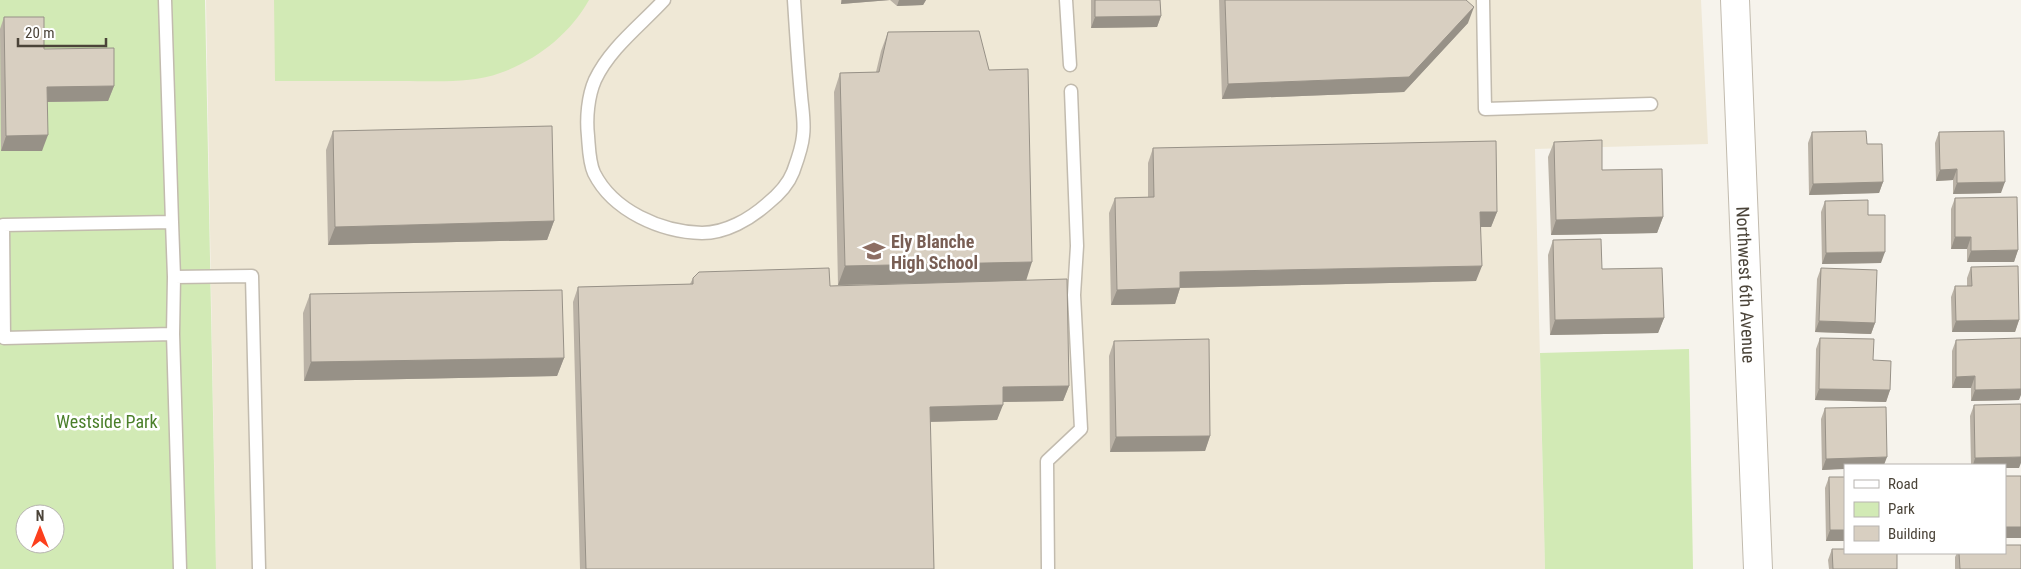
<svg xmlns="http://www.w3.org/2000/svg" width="2021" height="569" viewBox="0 0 2021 569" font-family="'Roboto Condensed',sans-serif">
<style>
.education{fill:#efe8d6}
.green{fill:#d2eab5;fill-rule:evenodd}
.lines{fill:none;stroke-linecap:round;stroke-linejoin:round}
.service-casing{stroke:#c2bbae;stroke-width:15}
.tertiary-casing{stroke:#c2bbae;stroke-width:30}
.service{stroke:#fff;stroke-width:12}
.tertiary{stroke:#fff;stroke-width:28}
.wall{fill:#bab2a6}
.shaded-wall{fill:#979187}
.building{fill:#d8cfc1;stroke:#979187}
.labels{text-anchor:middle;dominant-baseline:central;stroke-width:5;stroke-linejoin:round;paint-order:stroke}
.education-label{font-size:18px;font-weight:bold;fill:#785e54;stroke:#fff;text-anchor:start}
.street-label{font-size:18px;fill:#4b4439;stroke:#fff}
.park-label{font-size:18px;fill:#4a7f2a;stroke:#fff}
</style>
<rect width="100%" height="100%" fill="#f6f3ec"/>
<path class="education" d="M206,0H1701L1708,144L1535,149L1545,569H216Z"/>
<path class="green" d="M0,0H205L216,569H0ZM25,514H55V544H25Z
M274,0H589C570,34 537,60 500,73C471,84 432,81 401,81C359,81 317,81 275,81Z
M1689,349L1693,569H1545L1540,353Z"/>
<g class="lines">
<g class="service-casing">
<path id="service" d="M165,0L172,222
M664,0C641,25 610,48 595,80C588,96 586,118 588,136C589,148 589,162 594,173C613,211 661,232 702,233C726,233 750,219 767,204C777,196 788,185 793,172C797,161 802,148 803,136C805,123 802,108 801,95C798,63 796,32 794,0
M1066,0L1070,65
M1483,0L1485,109L1651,104
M172,222L174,277L173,334L4,338L3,225Z
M174,277L252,276L259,569
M173,334L180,569
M1048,569L1047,461L1081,429L1074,295L1077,246L1071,91"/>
</g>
<g class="tertiary-casing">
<g id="tertiary">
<path id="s1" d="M1735,0L1758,569"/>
</g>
</g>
<use href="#service" class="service"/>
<use href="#tertiary" class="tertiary"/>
</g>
<path class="wall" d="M841,0H926L923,5L897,6L890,0L841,4Z
M1091,0H1160L1161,16L1157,27L1091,28Z
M1219,0H1466L1468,23L1404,92L1222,99Z
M4,17L44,49L114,86L108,101L47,102L42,151H1L0,29Z
M888,32L1026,280L1069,386L1063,401L1003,402L997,420L930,422L934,569H580L573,302L578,287L690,284L693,278L830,286L952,282L838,285L834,92L840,73L876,72L881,51Z
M333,131L554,221L547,240L328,245L326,150Z
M1812,132L1867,144L1883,182L1879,193L1809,195L1808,143Z
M1939,132L2001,193L1953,194V180L1936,181L1935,143Z
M1554,142L1602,170L1663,217L1657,233L1551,235L1548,157Z
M1153,148L1497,212L1491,227H1481L1476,281L1180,288L1175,304L1111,305L1109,213L1115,198L1148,197V163Z
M1955,198L2018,250L2014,262H1967V249H1951V209Z
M1825,201L1868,215L1881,263L1822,264L1821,212Z
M1553,240L1602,269L1664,318L1658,333L1550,335L1548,255Z
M1971,267L2019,320L2015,332H1952L1951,297L1955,286H1967V278Z
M1821,268L1875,323L1871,334L1815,332L1817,279Z
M310,294L564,358L557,376L304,381L303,313Z
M1820,338L1873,360L1890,390L1886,402L1815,400L1816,349Z
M1956,340L2019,400L1971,401V388H1952V351Z
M1114,341L1210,436L1205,451L1110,452L1109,356Z
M1974,405L2019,468L2005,465H1971L1970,416Z
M1825,408L1884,465L1822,470L1821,419Z
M1829,477H1845V541H1826L1825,488Z
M1832,549L1897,569H1829L1828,560Z
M1957,553H2005L2021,569H1955V557Z"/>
<path class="shaded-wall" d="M842,0H890L841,4Z
M899,0H926L923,5L897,6Z
M1474,7L1468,23L1404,92L1222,99L1228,84Z
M1161,16L1157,27L1091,28L1095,17Z
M114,86L108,101L41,102L47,87Z
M48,135L42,151H1L6,136Z
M1957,169L1953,180L1936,181L1940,170Z
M1883,182L1879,193L1809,195L1813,184Z
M2005,182L2001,193L1953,194L1957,183Z
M1480,212H1497L1491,227H1475Z
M1663,217L1657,233L1551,235L1556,220Z
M554,221L547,240L328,245L335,227Z
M1955,237H1971L1967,249H1951Z
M2018,250L2014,262H1967L1971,251Z
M1885,252L1881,263L1822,264L1826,253Z
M1032,262L1026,281L838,285L845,266Z
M1482,266L1476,281L1175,288L1180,272Z
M1180,288L1175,304L1111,305L1117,290Z
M1664,318L1658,333L1550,335L1555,320Z
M2019,320L2015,332H1952L1956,321Z
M1819,321L1875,323L1871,334L1815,332Z
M564,358L557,376L304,381L311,362Z
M1975,376L1971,388H1952L1956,377Z
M1069,386L1063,401L997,402L1003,387Z
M1819,389L1890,390L1886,402L1815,400Z
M2021,389V395L2019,400L1971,401L1975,390Z
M1003,405L997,420L924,422L930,407Z
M1210,436L1205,451L1110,452L1116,437Z
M1887,457L1884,465H1845V469L1822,470L1826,459Z
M2021,457V463L2019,468H2005V465H1973L1975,458Z
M2005,527H2021V538H2005Z
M1830,530H1845V541H1826Z"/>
<path class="building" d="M1095,0H1160L1161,16L1095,17Z
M1225,0H1466L1474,7L1409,77L1228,84Z
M4,17H44V49L114,48V86L47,87L48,135L6,136Z
M979,31L989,70L1028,69L1032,262L845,266L840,73L879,72L888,32Z
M552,126L554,221L335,227L333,131Z
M1866,131L1867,144H1882L1883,182L1813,184L1812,132Z
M2004,131L2005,182L1957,183V169L1940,170L1939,132Z
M1602,140V170L1662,169L1663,217L1556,220L1554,142Z
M1496,141L1497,212H1480L1482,266L1180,272V288L1117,290L1115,198L1154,197L1153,148Z
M2017,197L2018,250L1971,251V237H1955V198Z
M1868,200V215H1885V252L1826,253L1825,201Z
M1601,239L1602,269L1662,268L1664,318L1555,320L1553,240Z
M2018,266L2019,320L1956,321L1955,286H1972L1971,267Z
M829,268L830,286L1067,279L1069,386L1003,387V405L930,407L934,569H586L578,287L693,284V278L699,272Z
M1821,268L1877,270L1875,323L1819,321Z
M562,290L564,358L311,362L310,294Z
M1820,338L1874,339L1873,360L1891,361L1890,390L1819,389Z
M2021,338V389L1975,390V376L1956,377V340Z
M1209,339L1210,436L1116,437L1114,341Z
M2021,404V457L1975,458L1974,405Z
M1886,407L1887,457L1826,459L1825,408Z
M2005,476H2021V527H2005Z
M1829,477H1845V530H1830Z
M2005,545H2021V569H1960L1959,553H2005Z
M1832,549H1845V553H1897V569H1833Z"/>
<defs>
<g id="school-bare" transform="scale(1.725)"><path d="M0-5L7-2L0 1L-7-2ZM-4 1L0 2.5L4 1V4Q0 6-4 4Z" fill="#8d6e63" stroke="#fff" stroke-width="2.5" paint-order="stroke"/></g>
</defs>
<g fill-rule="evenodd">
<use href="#school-bare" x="874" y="251"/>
</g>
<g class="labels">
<g class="education-label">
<text x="891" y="241">Ely Blanche<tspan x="891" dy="21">High School</tspan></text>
</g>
<g class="street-label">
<text stroke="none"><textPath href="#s1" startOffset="285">Northwest 6th Avenue</textPath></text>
</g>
<g class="park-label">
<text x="107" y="421">Westside Park</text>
</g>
</g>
<rect x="1844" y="464" width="162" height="90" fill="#ffffff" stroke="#b7b4b0"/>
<rect x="1854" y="480" width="25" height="8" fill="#ffffff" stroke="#b7b4b0"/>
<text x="1888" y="489" font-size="15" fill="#4b4439">Road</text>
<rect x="1854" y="502" width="25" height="15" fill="#d2eab5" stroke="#b7b4b0"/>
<text x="1888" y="514" font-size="15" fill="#4b4439">Park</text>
<rect x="1854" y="526" width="25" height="15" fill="#d8cfc1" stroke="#b7b4b0"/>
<text x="1888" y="539" font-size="15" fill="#4b4439">Building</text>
<g transform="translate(40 529)"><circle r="24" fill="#ffffff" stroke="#b7b4b0"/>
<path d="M0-4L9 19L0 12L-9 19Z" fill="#fc3f1d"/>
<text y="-8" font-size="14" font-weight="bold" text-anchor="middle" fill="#4b4439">N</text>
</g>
<path d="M18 38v8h88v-8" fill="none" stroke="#4b4439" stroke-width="2.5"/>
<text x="25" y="38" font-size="15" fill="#4b4439" stroke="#ffffff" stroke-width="4" paint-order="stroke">20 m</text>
</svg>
